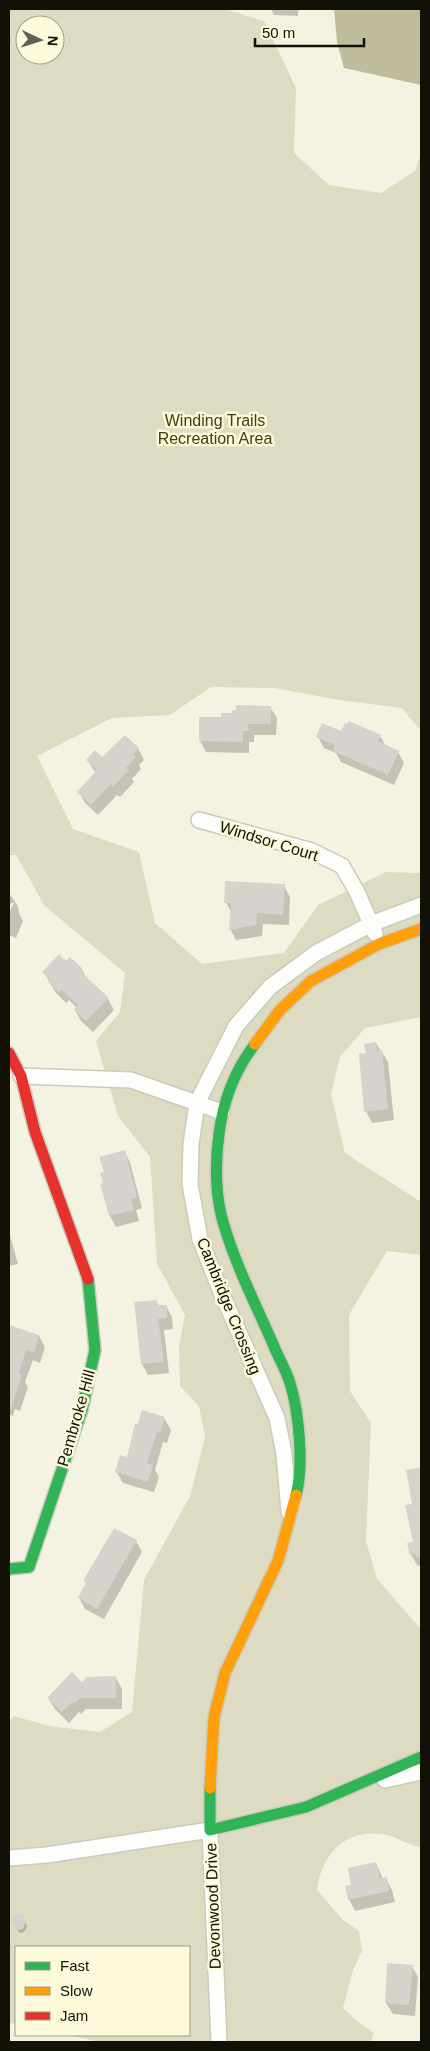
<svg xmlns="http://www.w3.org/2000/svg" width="430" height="2051" viewBox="0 0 430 2051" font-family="Helvetica,sans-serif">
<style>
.green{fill:#dddcc2;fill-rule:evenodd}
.water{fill:#bfbc9e}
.shadow{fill:#0003}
.building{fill:#d8d2cf}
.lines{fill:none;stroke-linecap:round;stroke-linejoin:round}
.street-casing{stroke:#cbcabc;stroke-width:18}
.fast-casing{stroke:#cbcabc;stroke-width:14}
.slow-casing{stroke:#cbcabc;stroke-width:14}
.jam-casing{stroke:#cbcabc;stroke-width:14}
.street{stroke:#fdfdfb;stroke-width:15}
.fast{stroke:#30b455;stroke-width:11}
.slow{stroke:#ff9f0a;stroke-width:11}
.jam{stroke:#e5322d;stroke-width:11}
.labels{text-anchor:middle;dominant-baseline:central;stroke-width:5;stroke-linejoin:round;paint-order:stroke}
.park-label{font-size:16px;fill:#413d0e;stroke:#fcfada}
.street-label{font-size:16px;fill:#121107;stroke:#fcfada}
</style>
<rect width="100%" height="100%" fill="#f4f3e2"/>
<path class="green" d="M9,9H225L264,21L296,88L294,153L329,185L381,193L415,171L421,154V731L402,708L339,700L275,688L211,687L170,715L112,718L37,756L73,829L139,852L155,923L202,964L284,953L318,905L386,872L421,873V1017L365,1028L340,1057L331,1094L345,1153L421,1202V1255L387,1251L349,1315L350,1391L371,1423L366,1541L377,1579L421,1629V1847C408,1846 395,1835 381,1834C344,1829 321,1856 317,1890L342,1919L359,1931L362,1951L353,1970L343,2008L358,2022L374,2033L371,2042H99L69,2035H189V1947H16V2024L9,2023V1721L14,1716L49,1726L100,1732L132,1712L144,1580L190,1496L205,1437L199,1406L180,1386L179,1346L185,1315L157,1264L150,1157L118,1116L96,1041L120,1012L125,973L44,905L16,855H9ZM25,25H55V55H25Z"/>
<path class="water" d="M334,9H421V85L344,68L337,42Z"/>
<path class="shadow" d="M271,9H298V16L274,15Z
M270,707L277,718L276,735H254V742H249V753L206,752L200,741L222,718Z
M342,733L380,736L386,746L398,752L404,763L394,785L341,762L336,753L324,748L318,737Z
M138,748L144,760L139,765L141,769L132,779L134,782L120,797L117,795L98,815L85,803L79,792L96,773L87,760L102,759Z
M284,886L290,897L289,925L263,924L262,936L236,940L230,929L231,912L226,902Z
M9,893L18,906L19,913L23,921L16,938L9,935V912L14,903H11L9,908Z
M66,963L82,970L89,982L108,999L114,1010L93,1032L81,1021L75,1010L77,1008L69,1000L66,1003L56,993L44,972Z
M376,1043L388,1062L394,1120L372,1123L366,1111L367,1054Z
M124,1151L130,1162L142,1208L136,1210L139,1221L116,1227L110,1216L104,1184L105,1173Z
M9,1231L18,1264L9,1266Z
M156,1301L159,1306H166L172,1317L173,1329L164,1330L169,1373L148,1375L142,1364Z
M10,1327L39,1336L45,1347L40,1363L33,1360L25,1382L28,1387L20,1411L15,1409L13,1416L9,1414Z
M164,1418L171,1430L167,1443L163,1442L155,1470L159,1477L154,1492L123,1483L116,1471Z
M421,1468V1565L418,1566L411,1555L409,1544L414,1543V1505L407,1471Z
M136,1541L142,1552L104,1619L85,1609L79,1598L87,1584L85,1581Z
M116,1678L122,1689V1709H86L81,1714L79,1712L69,1723L55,1709L48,1698L82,1684Z
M376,1863L383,1879H386L392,1890L395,1902L355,1911L349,1899L353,1886Z
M22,1915L27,1926L24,1932L20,1933L12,1924Z
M412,1966L418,1977L415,2016L393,2014L386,2003Z"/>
<path class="building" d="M236,705L271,706V724H248V731H243V742L199,741V717H221V713H232V710H236Z
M349,721L381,735L378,741L399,751L388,775L333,751L335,745L316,737L322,723L341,731L345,723L347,724Z
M125,735L139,748L133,754L136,757L126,768L129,770L113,787L111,784L91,805L77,792L97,770L86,760L95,750L102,757Z
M225,881L285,884L283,915L257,913L256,925L229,930L231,903H224Z
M59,954L66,961L70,957L83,969L81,972L109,998L86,1021L74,1010L78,1005L62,990L59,992L48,982L50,979L42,972Z
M376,1042L377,1051L382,1050L388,1109L364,1112L359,1054L366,1053L364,1044Z
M125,1150L137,1197L131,1199L134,1210L109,1216L100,1184L103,1183L100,1173L104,1172L99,1157Z
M157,1300V1305H167V1318L158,1319L164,1362L141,1364L134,1302Z
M9,1325L39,1335L34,1352L26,1350L19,1373L22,1375L11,1409H9Z
M142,1410L165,1417L160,1433L157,1432L147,1463L153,1465L148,1482L115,1472L120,1455L127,1457L135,1424H138Z
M421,1467V1557L416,1558L415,1554L410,1555L407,1543L413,1542L405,1505L412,1504L406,1470Z
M114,1528L137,1540L97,1609L78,1598L86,1582L83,1581Z
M72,1672L82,1682L87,1677L116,1676V1698H80L74,1704L72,1702L62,1712L47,1698Z
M376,1862L380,1879L387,1877L389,1891L348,1900L345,1886L351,1885L348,1868Z
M17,1914H23L26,1921L23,1929L17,1930L11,1924V1918Z
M387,1963L413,1965L409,2005L385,2003Z"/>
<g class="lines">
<g class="street-casing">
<path id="street" d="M199,820L312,851L342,866L357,892L375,933
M21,1076L131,1080L222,1112
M289,1512L284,1454L277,1418L221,1292L200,1239L190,1184L191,1144L197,1103L236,1026L270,987L316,953L371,924L421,905
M385,1780L421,1772
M9,1858L47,1855L210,1830L219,2042"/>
</g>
<g class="fast-casing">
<path id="fast" d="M255,1044C235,1070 223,1102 219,1134C215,1162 215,1198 224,1225C236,1266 256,1305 273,1344C278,1357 286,1370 290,1383C299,1412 304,1466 296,1495
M9,1569L29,1567L82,1410L95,1350L88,1279
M210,1788V1830L306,1807L421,1757"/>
</g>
<g class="slow-casing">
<path id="slow" d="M255,1044L280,1010L311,981L379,944L421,929
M210,1788L214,1717L225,1673L278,1561L296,1495"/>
</g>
<g class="jam-casing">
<path id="jam" d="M9,1053L21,1076L35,1132L88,1279"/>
</g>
<use href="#street" class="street"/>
<use href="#fast" class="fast"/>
<use href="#slow" class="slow"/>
<use href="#jam" class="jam"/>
</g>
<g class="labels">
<g class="park-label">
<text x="215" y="420">Winding Trails<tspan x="215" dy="18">Recreation Area</tspan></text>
</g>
<g class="street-label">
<text transform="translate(269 841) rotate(17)">Windsor Court</text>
<text transform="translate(229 1306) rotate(68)">Cambridge Crossing</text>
<text transform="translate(76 1418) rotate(-74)">Pembroke Hill</text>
<text transform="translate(213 1906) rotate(-92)">Devonwood Drive</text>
</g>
</g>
<rect width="430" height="2051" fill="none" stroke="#121107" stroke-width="20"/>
<rect x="15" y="1946" width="175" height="90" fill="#fcfada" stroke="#9e9d86"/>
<rect x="25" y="1962" width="25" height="8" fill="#30b455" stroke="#9e9d86"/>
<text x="60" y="1971" font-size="15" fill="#121107">Fast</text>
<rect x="25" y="1987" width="25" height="8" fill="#ff9f0a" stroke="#9e9d86"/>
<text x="60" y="1996" font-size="15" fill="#121107">Slow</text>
<rect x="25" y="2012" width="25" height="8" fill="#e5322d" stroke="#9e9d86"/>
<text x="60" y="2021" font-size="15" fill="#121107">Jam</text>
<g transform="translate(40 40) rotate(94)"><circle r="24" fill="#fcfada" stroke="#9e9d86"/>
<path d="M0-4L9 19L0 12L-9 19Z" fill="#616054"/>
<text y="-8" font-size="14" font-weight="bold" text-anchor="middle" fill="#121107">N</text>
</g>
<path d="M255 38v8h109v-8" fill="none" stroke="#121107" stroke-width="2.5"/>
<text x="262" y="38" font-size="15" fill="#121107" stroke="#fcfada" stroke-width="4" paint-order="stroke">50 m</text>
</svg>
